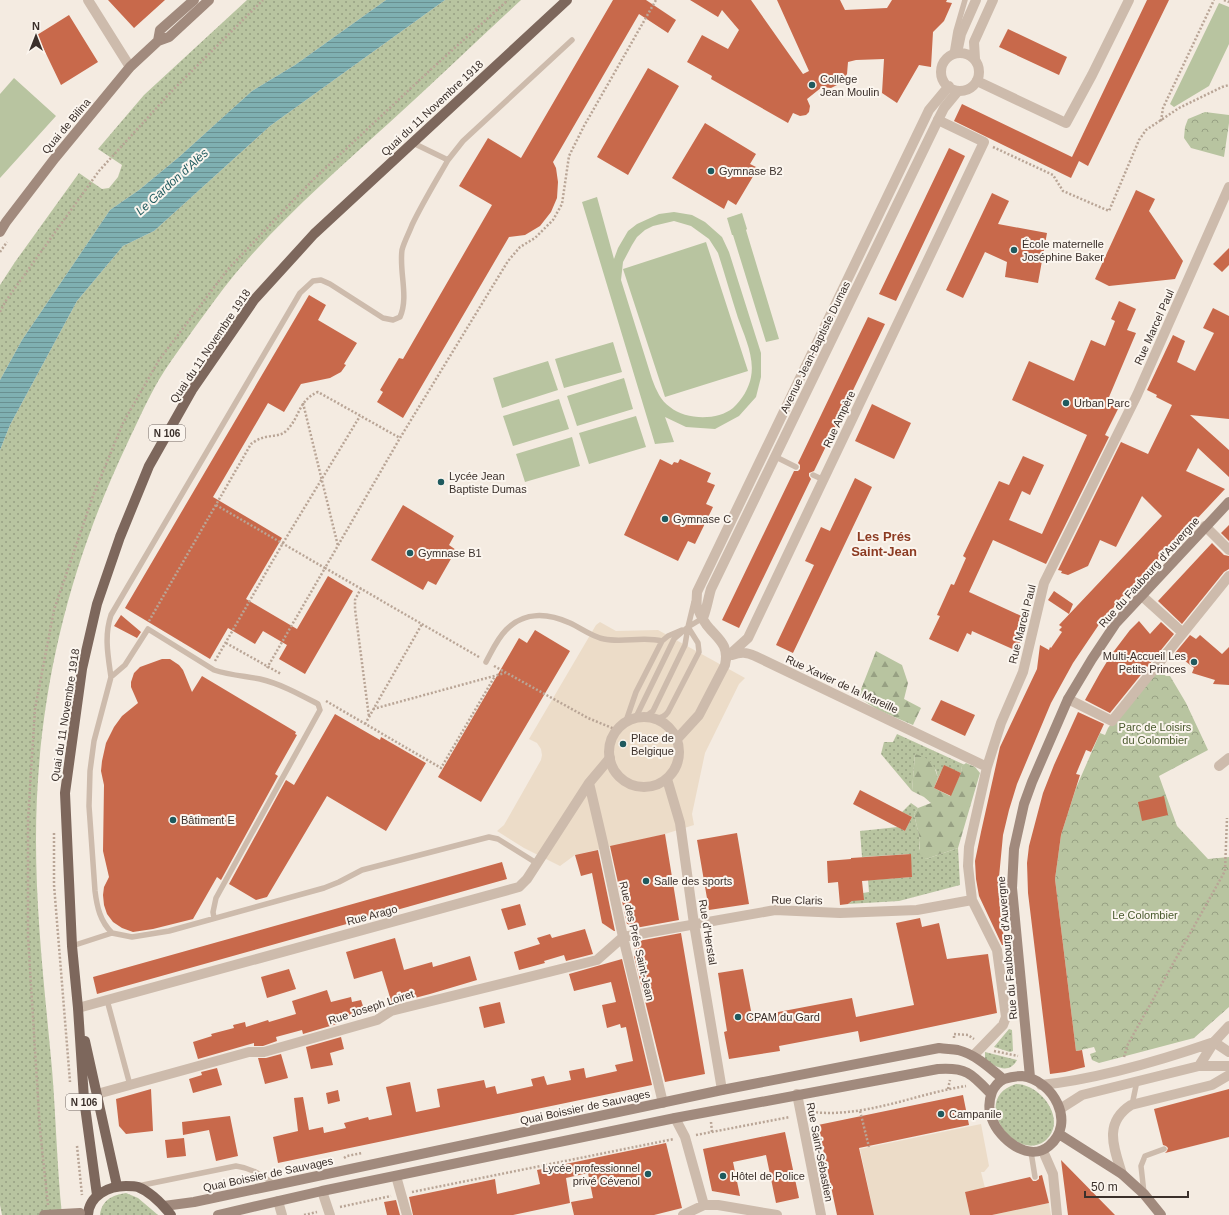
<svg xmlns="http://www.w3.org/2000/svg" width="1229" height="1215" viewBox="0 0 1229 1215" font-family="Helvetica,sans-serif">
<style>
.grass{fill:url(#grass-dots)}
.forest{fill:url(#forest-firs)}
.park{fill:url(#park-crowns)}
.pitch{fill:#b8c4a0;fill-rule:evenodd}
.plaza{fill:#ecdcc8}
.water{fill:url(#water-rules)}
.building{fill:#c8694b}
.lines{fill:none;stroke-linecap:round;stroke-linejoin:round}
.path{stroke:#b9a596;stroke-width:2.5;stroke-dasharray:2 2;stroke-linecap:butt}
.service{stroke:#cdbbac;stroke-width:5.5}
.minor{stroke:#cdbbac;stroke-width:10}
.tertiary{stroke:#cdbbac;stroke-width:10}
.secondary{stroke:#a18a7d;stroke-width:10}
.primary{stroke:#7d675c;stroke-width:10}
.secondary-bridge{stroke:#a18a7d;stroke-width:10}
.poi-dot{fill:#1f5a5e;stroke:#fbf5ee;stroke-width:1.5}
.labels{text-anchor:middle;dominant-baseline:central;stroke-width:4;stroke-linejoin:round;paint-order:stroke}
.shield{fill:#fbf5ee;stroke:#756b66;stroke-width:1}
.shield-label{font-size:10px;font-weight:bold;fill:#3b302b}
.poi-label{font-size:11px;fill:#3b302b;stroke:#fbf5ee;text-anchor:start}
.street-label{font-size:11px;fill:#3b302b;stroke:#fbf5ee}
.park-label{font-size:11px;fill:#4a5a2e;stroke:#fbf5ee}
.water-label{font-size:12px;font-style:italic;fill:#1f5a5e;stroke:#fbf5ee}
.quarter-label{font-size:13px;font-weight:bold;fill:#8c3b22;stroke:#fbf5ee}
</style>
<defs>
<pattern id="grass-dots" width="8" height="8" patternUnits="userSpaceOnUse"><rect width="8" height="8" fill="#b8c4a0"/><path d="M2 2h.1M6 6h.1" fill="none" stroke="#97a083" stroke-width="1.8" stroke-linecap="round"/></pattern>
<pattern id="forest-firs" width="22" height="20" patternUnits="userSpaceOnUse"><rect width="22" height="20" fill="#b8c4a0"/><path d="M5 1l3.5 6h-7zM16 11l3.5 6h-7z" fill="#97a083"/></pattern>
<pattern id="park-crowns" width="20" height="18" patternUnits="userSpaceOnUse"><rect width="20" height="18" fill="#b8c4a0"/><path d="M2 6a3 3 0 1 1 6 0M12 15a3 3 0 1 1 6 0" fill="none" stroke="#97a083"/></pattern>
<pattern id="water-rules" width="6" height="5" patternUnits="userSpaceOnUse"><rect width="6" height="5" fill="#7fb0b2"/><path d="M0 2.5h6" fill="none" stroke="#699091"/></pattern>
</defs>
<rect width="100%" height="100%" fill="#f4ebe1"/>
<path class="grass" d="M247,0H386L295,65L252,91L179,157L139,190L110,210L22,340L0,380V285L15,262L79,173L102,189L109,188L118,177L122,165L98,149L144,95Z
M445,0H521C477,41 433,83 389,123C336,171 281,219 235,274C220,292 207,311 193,330C184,343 174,356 165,370C150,393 139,419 127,444C67,570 36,701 36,840C36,917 45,993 52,1069C56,1118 57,1167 62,1215H2L0,1205V450L10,425L77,301L123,246L154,231L270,126Z
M897,734L965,765L962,766L961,773L944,766L938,778L936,770L915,754L912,791L881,754L884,742H893Z
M911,803L918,808L914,814L920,840L919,849L926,859L958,848L960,885L899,901L848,904L863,893L869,892L868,880L912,877L910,854L862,857L860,831L898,827L905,831L912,817L902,812Z
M1009,1029L1012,1030L1013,1051L1010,1052L994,1047Z
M985,1052L1017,1060C1009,1075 995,1067 985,1059Z
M1016,1084C1040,1084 1067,1118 1047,1139C1018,1167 967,1099 1016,1084Z
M126,1193L138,1198L158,1215H100C102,1200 112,1195 126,1193Z"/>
<path class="forest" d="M876,651L902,665L908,683L904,699L921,708L913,725L878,710L858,697Z
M915,754C931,759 933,762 938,778L934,788L950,796L961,773L962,766L966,763L975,767L980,773L958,848L926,859L919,854L920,840L914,814L918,808L931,803L924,797L912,791Z"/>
<path class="park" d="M1205,112L1229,115V123L1224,157L1191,148L1184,138L1185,127L1188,119Z
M1155,667L1166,676H1170L1186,703L1208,750L1159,776L1177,826L1208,859L1229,857V1007L1194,1038L1099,1063L1092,1060L1090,1054L1096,1052L1094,1047L1076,1051L1055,879L1061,835L1076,788L1100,733L1105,735L1108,728Z"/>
<path class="pitch" d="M1219,3L1229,7V44L1209,86L1174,107L1170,104Z
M14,78L56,116L0,178V94Z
M597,197L614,259L618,248L628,231L637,224L659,214L674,212L692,215L705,222L722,237L729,252L761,353V377L756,397L739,416L715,429L686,427L665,417L674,442L655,444L582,202ZM674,221L691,226L709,239L718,253C725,275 731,296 738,318C744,335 755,357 751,377C749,388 742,400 733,408C717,421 686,420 670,407C661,401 656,390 652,379L621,280L623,262L632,245L637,237L645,230L653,226Z
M742,213L747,229L746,230L779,339L766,342L733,235H732L727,218Z
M706,242L748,371L665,397L623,269Z
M613,342L622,372L564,388L555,359Z
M548,361L558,390L502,408L493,378Z
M624,378L633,409L577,426L567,396Z
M559,399L569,429L513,446L503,416Z
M636,416L646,447L589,464L579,433Z
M572,437L580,466L525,482L516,454Z"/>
<path class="plaza" d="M600,622L616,631L658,630L745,678L739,684L705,753L692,814L694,825L665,834L575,855L560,866L524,848L497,831L504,825L541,760L542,755L541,749L537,743L529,739L596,625Z
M981,1124L989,1166L984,1172H981L985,1188L965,1192L970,1215H874L860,1149Z
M1049,1203L1051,1215H992Z"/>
<path class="water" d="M386,0H445L270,126L154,231L123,246L77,301L10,425L0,450V380L22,340L110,210L139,190L179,157L252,91L295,65Z"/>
<path class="building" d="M108,0H165L134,28Z
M613,0H646L676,20L668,33L639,14L553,162L556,168L558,182L557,198L551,212L540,226L525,235L509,237L403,418L377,402L383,392L380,390L399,358L403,359L492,205L459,186L488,138L521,158Z
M690,0H751L803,74L809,71L777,0H840L845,10L887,8L892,0H947L946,2L952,3L944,21L933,32L931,67L919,65L897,103L882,93L884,59L856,60L848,62L847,74L841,83L831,88L822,87L807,99L810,106L809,112L806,115L800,116L793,113L788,123L711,79L712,76L687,62L702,35L728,49L739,30L722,10L718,17Z
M1147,0H1169L1088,166L1079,161L1071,178L954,121L962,104L1072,157Z
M69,15L98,62L61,85L37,35Z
M1008,29L1067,57L1059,75L999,47Z
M648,68L679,86L628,175L597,157Z
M705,123L756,154L750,164L758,168L736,205L728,200L724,209L672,178Z
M949,148L965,156L896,301L879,294Z
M1136,190L1155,199L1149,211L1183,261L1175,279L1109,286L1095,279Z
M992,193L1009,201L998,224L1047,233L1038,283L1005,277L1007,262L985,252L963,298L946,290Z
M1229,248V265L1222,272L1213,264Z
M309,295L326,305L318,320L357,343L344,364L346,365L341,372L330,378L301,384L284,412L268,403L213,497L282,538L246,599L297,629L328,576L353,591L305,674L279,659L287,645L263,631L255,644L228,628L210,659L125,608Z
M1119,301L1136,309L1127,330L1136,333L1109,397L1116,400L1118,409L1105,435L1109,437L1046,564L993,540L969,592L1028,619L1017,651L972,631L971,635L967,633L958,652L929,639L940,616L937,615L951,584L954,585L966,558L963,556L999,481L1009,485L1023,456L1044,465L1030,495L1022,491L1009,520L1042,534L1087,435L1012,400L1029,361L1074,381L1091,340L1105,346L1115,321L1111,319Z
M1213,308L1229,316V419L1190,415L1229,450V477L1198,448L1186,471L1225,489L1146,573L1126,593L1100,623L1073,663L1051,703L1017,784L1009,810L1003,835L999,877L1000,910L1005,945H1002L979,896L976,879L975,861L981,832L1000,747L1037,669L1040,645L1049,650L1050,647L1051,648L1062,632L1059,630L1062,627L1059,625L1162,516L1142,496L1116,547L1100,540L1088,566L1068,575L1061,573L1062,571L1058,570L1121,442L1148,454L1172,405L1156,397L1157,395L1147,390L1173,335L1185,341L1177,362L1195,371L1214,333L1203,328Z
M868,317L885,324L814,471L809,473V476L811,479L739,628L722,620L794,471H798L800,469V465L798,463Z
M872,404L911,423L894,459L855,441Z
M660,459L672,465L674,462L678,463L680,459L711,473L707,482L715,485L706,504L713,507L695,544L688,541L678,561L624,535Z
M855,478L872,487L793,653L776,645L814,565L805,561L821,527L830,531Z
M403,505L454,536L449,545L456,550L436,585L428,581L423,590L371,560Z
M1229,525V541L1221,533Z
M1212,543L1224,555L1229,556V569L1224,572L1182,624L1158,601Z
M1054,591L1073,604L1069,614L1048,600Z
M121,615L141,632L137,638L114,626Z
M1139,621L1150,634L1161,622L1174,634L1110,713L1085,700L1100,673L1111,655L1130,630Z
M535,630L570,651L481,802L438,777L519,638L527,643Z
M1190,635L1196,639L1200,635L1222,654L1229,647V685L1213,684L1215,680L1192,673L1194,668L1175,653Z
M162,659H170L179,665L183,670L192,692L202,676L296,732L295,734L297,735L275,774L278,776L221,880L217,877L193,919L153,929L133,932L122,928L113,922L107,914L104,905L103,895L104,887L109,877L103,851L104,785L101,771L102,761L106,743L114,727L122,716L138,703L131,687V682L134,673L140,667Z
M941,700L975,715L965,736L931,720Z
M1078,712L1104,724L1091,752L1086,750L1076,774L1080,775L1061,835L1055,879L1076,1051L1082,1050L1085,1067L1065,1072L1050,1074L1028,893L1027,863L1029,846L1043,793L1054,765Z
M335,714L380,740L381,737L426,763L386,831L327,796L267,897L256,900L229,884L286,780L294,785Z
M944,765L961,773L951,796L934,788Z
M860,790L912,817L905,831L853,804Z
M1164,796L1168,815L1142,821L1138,802Z
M737,833L749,904L709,910L697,840Z
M665,834L679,920L630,929L628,924H627L610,846Z
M598,850L615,931H614L602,923L592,873L581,876L575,855Z
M911,854L912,877L862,881L864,900L852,901L848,904L840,905L838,882L828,883L827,861L851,859V858Z
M502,862L507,879L97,994L93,977Z
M520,904L526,925L508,930L501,909Z
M920,918L922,927L939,923L947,959L988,954L997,1013L860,1042L858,1031L779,1046L780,1051L729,1059L724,1032L727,1031L718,973L743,969L752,1016L773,1013L852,998L856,1017L914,1005L896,923Z
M585,929L593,954L566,961L564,955L544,961L545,963L519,970L514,952L540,944L537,938L550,934L552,938Z
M681,933L705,1074L665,1082L634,956L636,955L633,942Z
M395,938L404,970L432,962L433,967L470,956L477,980L430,994L392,1004L382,971L354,979L346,952Z
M622,959L652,1085L278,1163L273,1137L298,1131L294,1098L303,1097L309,1130L323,1127L324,1133L346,1128L344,1123L368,1117L369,1120L392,1115L386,1087L410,1082L416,1112L440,1107L437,1089L484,1080L486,1088L495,1086L497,1094L533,1086L531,1079L544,1076L547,1085L571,1080L569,1071L584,1068L586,1078L617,1071L615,1065L633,1061L626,1027L621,1028L620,1024L607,1028L602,1005L616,1002L611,982L574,991L569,974Z
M289,969L296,989L267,998L261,977Z
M327,990L331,1002L351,997L352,1002L361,1000L365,1012L336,1020L337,1024L303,1034L302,1030L276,1037L277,1041L263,1046H254V1043L198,1059L193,1042L212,1036L211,1034L234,1028L233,1025L245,1022L246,1027L268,1020L269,1022L296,1014L292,1001Z
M500,1002L505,1023L484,1028L479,1007Z
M341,1037L344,1049L330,1053L333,1065L311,1069L306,1047Z
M281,1054L288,1078L265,1084L258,1058H266Z
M217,1068L222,1085L193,1093L189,1079L202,1075L201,1072Z
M151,1089L153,1131L126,1134L119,1126L116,1099Z
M1229,1089V1137L1165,1153L1167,1151L1168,1148L1166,1146L1163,1145L1154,1109Z
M338,1090L340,1101L328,1104L326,1093Z
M963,1095L969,1125L859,1148L874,1215H837L818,1125Z
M230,1116L238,1156L216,1161L209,1130L183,1135L182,1122Z
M785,1132L799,1198L776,1203L766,1155L733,1162L740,1196L712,1191L703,1149Z
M184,1138L186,1156L167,1158L165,1140Z
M666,1143L682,1208L654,1215H574L571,1202L593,1198L588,1173L566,1178L570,1203L513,1215H413L409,1197L495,1179L497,1194L540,1184L537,1170Z
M1061,1160L1115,1215H1068Z
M1042,1175L1049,1203L992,1215H970L965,1192L1030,1177L1033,1181H1036L1039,1179V1176Z
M396,1200L400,1215H387L384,1202Z"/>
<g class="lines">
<path class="path" d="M1224,0L1229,2
M1161,121L1163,108L1214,0
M993,147L1053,175L1063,191L1109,211L1139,140L1146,130L1179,108L1222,87L1229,85
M0,252L7,242
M0,312L5,302L99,171L171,92L263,0
M303,403L338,546
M216,505L325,568L267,668
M361,588L355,600V609L369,717
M149,621L251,444C254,442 258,439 262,438C270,435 280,437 286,431C300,418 298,400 318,392L400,438
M226,643L281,674
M479,657L325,568L400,438L508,261L520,247L535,238L553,220L562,204L569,156L584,126L656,0
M215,661L283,543L360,416
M494,666L588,718L617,730
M326,701L441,768L495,676
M373,709L505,673
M365,724L422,624
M54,833V885L70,1082
M954,1038V1034L968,1035L974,1039
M994,1051L1018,1056
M1124,1057L1128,1044L1225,871L1227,818
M948,1089L950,1080
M860,1111L869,1147
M812,1112C865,1118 915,1094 966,1086
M711,1122L712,1132
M696,1135L790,1117
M77,1146L82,1195
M344,1158L347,1156L362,1153
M412,1192L674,1139
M48,1205L40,1130L28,937V819L35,709L54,610L93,496L123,423L159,360L228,269L314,179L427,73L508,0
M340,1207L391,1196
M304,1215L317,1212"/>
<path class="service" d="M952,55L956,31L965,0
M448,160L463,141L572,40
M776,457L796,467
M813,475L824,480
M486,662C492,651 497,639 506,630C524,611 548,613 570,623C581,628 592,637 604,639C623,643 643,636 662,641
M111,677C108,656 104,636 111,615L300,293L313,281L321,280L330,284L383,318L393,320L400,317C409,297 399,272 402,250C404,242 409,233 412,225C423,202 436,181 448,160L413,143
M645,717L653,711L685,645L688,627L694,602
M635,719L674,639L688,627L703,618
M655,719C660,718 665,717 668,712L699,652L698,643L688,627
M625,724L636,692L662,641L668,636L682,630
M112,933L132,937L169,931L324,888L339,882L362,870L489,837L498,839L538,864
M72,946L112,933C100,921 97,907 95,891L89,806L90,771L94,741L111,677L125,665L148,629L214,670C229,675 244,676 260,679C281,684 299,694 318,704L320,710L216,898L213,912L214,918
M107,1000L130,1085
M1132,1105L1137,1081
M1031,1152L1035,1177
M138,1186L236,1166C252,1168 263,1176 275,1185
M1144,1193L1141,1166L1145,1156L1164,1149"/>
<path class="minor" d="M88,0L130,67
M977,81L1066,123L1092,75L1129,0
M1205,526L1229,550
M1142,596L1183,633
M732,655C741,652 746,652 755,656L987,767
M727,657L748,638L984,142L938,120
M1068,699L1112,721L1229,576
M1219,766L1229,758
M589,783L603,843L623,937L663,1103
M78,1008L519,887L527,879L589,783L610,758
M1214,1042L1229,1052
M973,1056L1003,1025L1006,1017L997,950L972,900L968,866L969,847L987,767L1001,723L1023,672L1044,583L1137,395L1229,187
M1199,1066H1229
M97,1094L249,1052H264L377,1020L391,1011L597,960L623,937L775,910L840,913L917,910L972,900
M797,1094L821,1215
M675,1118L685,1137L704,1205
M1043,1151L1053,1174L1057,1215
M1122,1174C1114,1148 1103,1123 1131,1105L1212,1085L1229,1075
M396,1176L407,1215
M322,1191L330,1215
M278,1201L282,1215
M683,1215L704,1205H718L777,1215"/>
<path class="tertiary" d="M957,53L961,34L976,0
M941 72a19 19 0 1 1 38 0a19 19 0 1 1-38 0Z
M975,59L974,42L993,0
M703,618C707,608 708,599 711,589L938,120L944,108L958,91
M609 752a35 35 0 1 1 70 0a35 35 0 1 1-70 0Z
M677,739L699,715L725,665C729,647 721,641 710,629C705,624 700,614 697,607C696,603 697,596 697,592L929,110L949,86
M667,779L680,823L694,924L722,1090
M1041,1085C1099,1079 1159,1061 1214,1042
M1060,1109L1082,1095L1199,1066L1214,1042L1229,1026"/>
<path class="secondary" d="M158,41L160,30L194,0
M0,232L6,222L55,158L130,67L158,41L169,37L209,0
M1022,1076C1053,1080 1077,1123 1049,1146C1029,1163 999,1139 992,1119C988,1111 989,1100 992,1092C994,1087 999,1081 1004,1079C1010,1077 1016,1076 1022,1076Z
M1030,1077L1012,888L1014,849L1024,804L1032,782L1068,699L1092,659L1116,623L1229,502
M1059,1134L1122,1174L1144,1194L1161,1215
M164,1206L194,1202L275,1185L722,1090L939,1048C945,1049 952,1049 958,1050C975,1054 990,1068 1003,1079
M218,1215L322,1191L675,1118L938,1069C967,1067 972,1074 991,1094"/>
<path class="primary" d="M85,1041L117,1186
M97,1195L84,1099L78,1008L72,946L65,793L82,669L97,604L120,537L149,466L192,390L254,300L314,234L567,0
M88,1215C89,1195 109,1186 126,1186C130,1186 135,1186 138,1187C151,1192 163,1205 171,1215"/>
<path class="secondary-bridge" d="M44,1215L80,1213"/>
</g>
<g class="poi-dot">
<circle cx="812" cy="85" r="4"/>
<circle cx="711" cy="171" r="4"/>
<circle cx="1014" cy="250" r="4"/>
<circle cx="1066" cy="403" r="4"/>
<circle cx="441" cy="482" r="4"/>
<circle cx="665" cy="519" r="4"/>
<circle cx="410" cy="553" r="4"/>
<circle cx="1194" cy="662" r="4"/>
<circle cx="623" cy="744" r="4"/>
<circle cx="173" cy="820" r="4"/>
<circle cx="646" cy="881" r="4"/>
<circle cx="738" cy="1017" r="4"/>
<circle cx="941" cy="1114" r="4"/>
<circle cx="648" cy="1174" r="4"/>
<circle cx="723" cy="1176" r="4"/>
</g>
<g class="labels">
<g class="shield">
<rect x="149" y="425" width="36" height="16" rx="3"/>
<rect x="66" y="1094" width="36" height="16" rx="3"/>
</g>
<g class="shield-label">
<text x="167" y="433">N 106</text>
<text x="84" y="1102">N 106</text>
</g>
<g class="poi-label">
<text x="820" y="79">Collège<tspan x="820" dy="13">Jean Moulin</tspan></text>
<text x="719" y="171">Gymnase B2</text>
<text x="1022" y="244">École maternelle<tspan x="1022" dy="13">Joséphine Baker</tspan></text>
<text x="1074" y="403">Urban Parc</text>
<text x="449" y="476">Lycée Jean<tspan x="449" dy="13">Baptiste Dumas</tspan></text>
<text x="673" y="519">Gymnase C</text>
<text x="418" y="553">Gymnase B1</text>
<text x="1186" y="656" text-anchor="end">Multi-Accueil Les<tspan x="1186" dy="13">Petits Princes</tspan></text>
<text x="631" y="738">Place de<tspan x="631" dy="13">Belgique</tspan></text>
<text x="181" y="820">Bâtiment E</text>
<text x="654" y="881">Salle des sports</text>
<text x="746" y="1017">CPAM du Gard</text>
<text x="949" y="1114">Campanile</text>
<text x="640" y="1168" text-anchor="end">Lycée professionnel<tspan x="640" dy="13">privé Cévenol</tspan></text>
<text x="731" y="1176">Hôtel de Police</text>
</g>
<g class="street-label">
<text transform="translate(432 108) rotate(-43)">Quai du 11 Novembre 1918</text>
<text transform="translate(66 126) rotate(-50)">Quai de Bilina</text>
<text transform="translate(1154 327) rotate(-66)">Rue Marcel Paul</text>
<text transform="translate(210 346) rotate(-56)">Quai du 11 Novembre 1918</text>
<text transform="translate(815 347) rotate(-64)">Avenue Jean-Baptiste Dumas</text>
<text transform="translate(839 419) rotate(-65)">Rue Ampère</text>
<text transform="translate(1149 572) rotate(-48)">Rue du Faubourg d'Auvergne</text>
<text transform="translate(1022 624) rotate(-76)">Rue Marcel Paul</text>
<text transform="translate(842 684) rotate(25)">Rue Xavier de la Mareille</text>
<text transform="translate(65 715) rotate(-81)">Quai du 11 Novembre 1918</text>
<text transform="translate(797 900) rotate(1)">Rue Claris</text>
<text transform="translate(372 915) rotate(-15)">Rue Arago</text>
<text transform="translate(708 932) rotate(81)">Rue d'Herstal</text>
<text transform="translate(637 941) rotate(77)">Rue des Prés Saint-Jean</text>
<text transform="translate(1007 948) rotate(-95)">Rue du Faubourg d'Auvergne</text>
<text transform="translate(371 1007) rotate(-18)">Rue Joseph Loiret</text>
<text transform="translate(585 1107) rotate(-12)">Quai Boissier de Sauvages</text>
<text transform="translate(820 1152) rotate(79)">Rue Saint-Sébastien</text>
<text transform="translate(268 1174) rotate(-12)">Quai Boissier de Sauvages</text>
</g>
<g class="park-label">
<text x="1155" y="727">Parc de Loisirs<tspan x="1155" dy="13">du Colombier</tspan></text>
<text x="1145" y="915">Le Colombier</text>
</g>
<g class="water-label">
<text transform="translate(172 182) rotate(-42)">Le Gardon d'Alès</text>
</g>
<g class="quarter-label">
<text x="884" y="536">Les Prés<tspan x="884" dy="15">Saint-Jean</tspan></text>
</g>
</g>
<g transform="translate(36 36)" stroke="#fbf5ee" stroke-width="3" paint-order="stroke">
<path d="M0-3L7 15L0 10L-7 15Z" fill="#3b302b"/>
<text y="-6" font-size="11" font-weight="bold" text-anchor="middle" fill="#3b302b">N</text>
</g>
<path d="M1085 1191v6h103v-6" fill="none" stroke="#3b302b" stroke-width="2"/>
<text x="1091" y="1191" font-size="12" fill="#3b302b" stroke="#fbf5ee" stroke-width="3" paint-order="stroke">50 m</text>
</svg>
